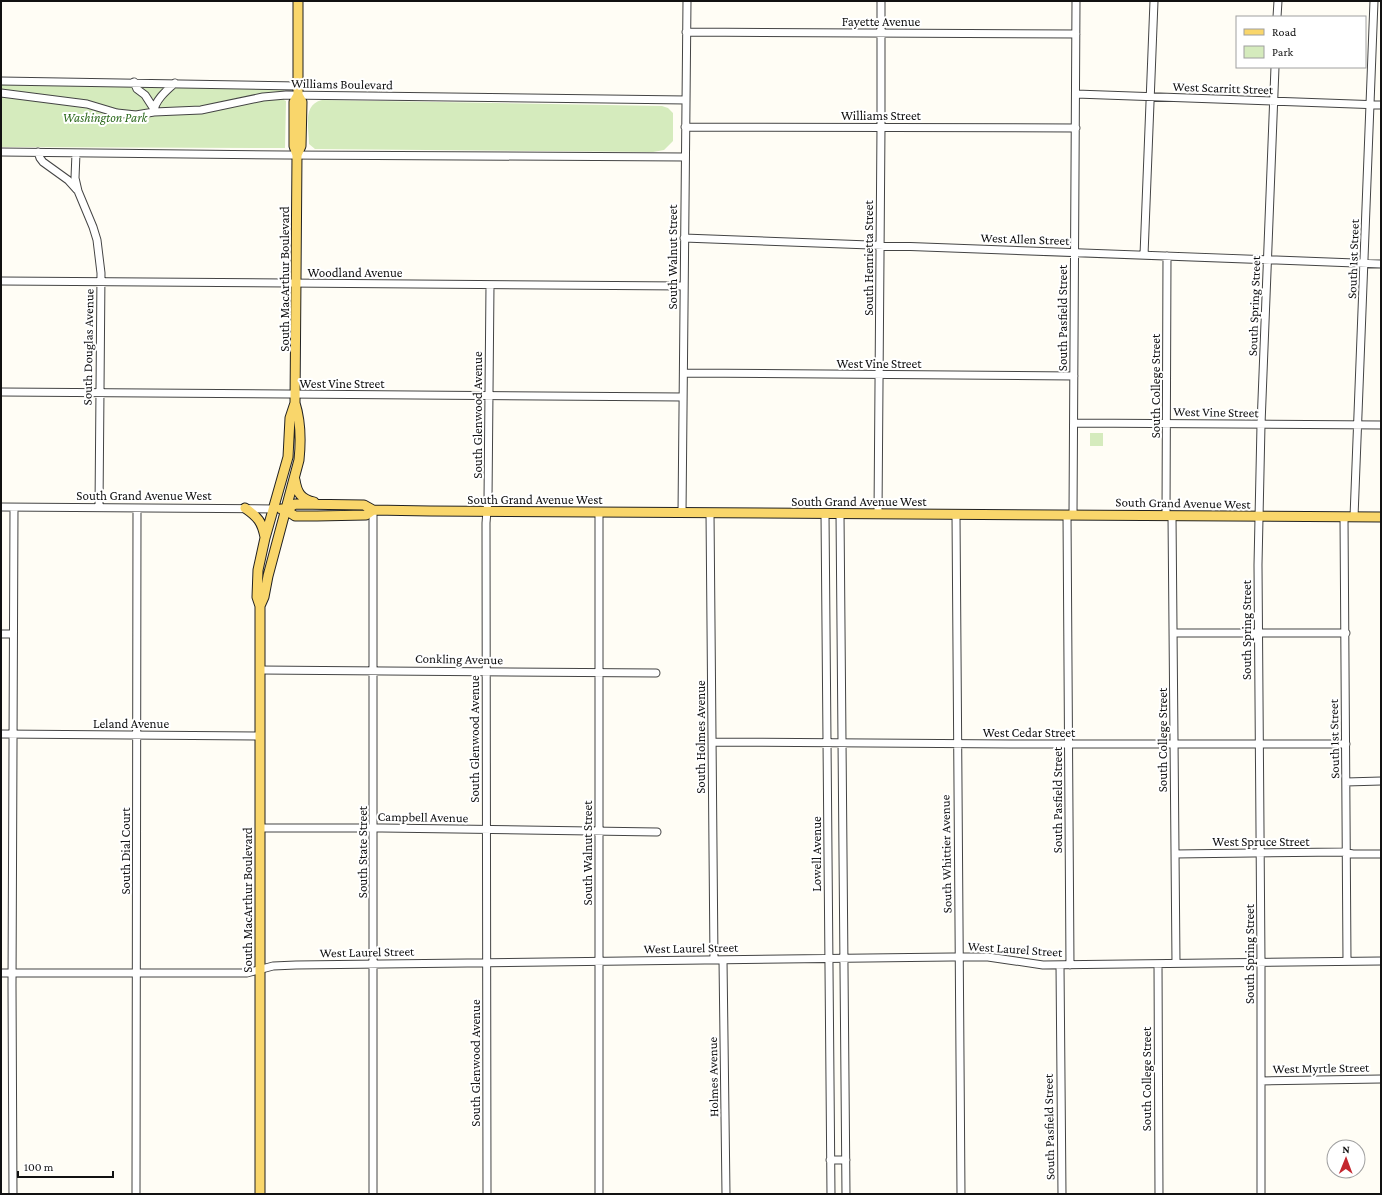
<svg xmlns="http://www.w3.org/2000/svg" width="1382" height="1195" viewBox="0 0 1382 1195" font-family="'Crimson Pro',serif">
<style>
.green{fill:#d5ebbd}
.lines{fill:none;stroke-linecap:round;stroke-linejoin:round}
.minor-casing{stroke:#444;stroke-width:9}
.major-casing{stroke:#222;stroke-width:11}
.minor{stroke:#fff;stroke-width:7}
.major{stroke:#f9d66b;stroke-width:9}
.labels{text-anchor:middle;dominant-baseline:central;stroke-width:4;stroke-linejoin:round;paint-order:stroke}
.street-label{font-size:13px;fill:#111;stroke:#fff}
.park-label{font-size:13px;font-style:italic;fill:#2f6b1f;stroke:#fff}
</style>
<rect width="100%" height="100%" fill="#fffdf5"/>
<path class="green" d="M1,85L284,89V100L286,101L285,148L1,147Z
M322,100L662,106L668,108L673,113V141L664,150L653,152L315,149L309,144C309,127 302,105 322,100Z
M1090,433H1103V446H1090Z"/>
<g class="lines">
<g class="minor-casing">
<path id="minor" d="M1277,17L1278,1
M686,32L1076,34
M1,81L298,86
M134,82L137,89L145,95L154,109
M1,93L87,104L117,113L136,115L154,112L201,110L263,97L286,95L686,100
M1076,94L1381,105
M154,112C154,101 167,90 175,83
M685,127L1076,128
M1,152L285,155L685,157
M38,152L40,158L43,162L68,180L77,190
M76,153L75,178L78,191L93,227L97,240L101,273L99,507
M684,238L1381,264
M1144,255L1154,1
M1,281L684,286
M684,373L1074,376
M1,392L683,397
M1074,423L1381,425
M1,507L274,509
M599,512V1194
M682,513L687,1
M710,513L714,960
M825,514L831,1194
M840,514L846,1194
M878,514L881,127V1
M956,515L961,1194
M1067,515L1070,965
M1073,515L1076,1
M1166,516L1167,256
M1172,516L1176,963
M1344,517L1347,961
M1354,517L1374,1
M1173,633H1346
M1,634H13
M260,670L656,673
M1,734L260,736
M712,742L1011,744H1346
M1346,782L1381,781
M260,828H382L657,832
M1175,854L1342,852L1353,854H1381
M723,960L726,1194
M1158,964L1159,1194
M1060,965L1062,1194
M1,973H247L273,966L296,965L952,957H988L1043,965L1381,961
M1261,1081L1381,1079
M830,1160H846
M13,1194L12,985L14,508
M136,1194L137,508
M373,1194V510
M487,1194L486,523L488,499L490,285
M1261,1194V963L1258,565L1261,425L1275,67"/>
</g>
<g class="major-casing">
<path id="major" d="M297,155L294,146V102L298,95V1
M295,480C297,493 301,499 314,502
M245,508C258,517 262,522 265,537
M281,509L286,510L295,516H317L366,515L373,510
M286,510L295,504L364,505L373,510L430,511L1381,517
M260,606L264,597L268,576L299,460C301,441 301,422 295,403
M260,1194V606L257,597L258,570L265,538L288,457L290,418L295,403L297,155L301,146L302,102L298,95"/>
</g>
<use href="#minor" class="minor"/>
<use href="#major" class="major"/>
</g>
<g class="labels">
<g class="street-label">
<text x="881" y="21">Fayette Avenue</text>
<text transform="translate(342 84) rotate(1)">Williams Boulevard</text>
<text transform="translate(1223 88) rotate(2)">West Scarritt Street</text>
<text x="881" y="115">Williams Street</text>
<text transform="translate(1025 239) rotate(2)">West Allen Street</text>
<text transform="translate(672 257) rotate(-90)">South Walnut Street</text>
<text transform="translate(868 258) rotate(-90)">South Henrietta Street</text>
<text transform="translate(1353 259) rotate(-88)">South 1st Street</text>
<text x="355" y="272">Woodland Avenue</text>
<text transform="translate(284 279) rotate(-90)">South MacArthur Boulevard</text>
<text transform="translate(1254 306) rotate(-88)">South Spring Street</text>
<text transform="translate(1062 318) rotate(-90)">South Pasfield Street</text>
<text transform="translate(88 347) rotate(-89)">South Douglas Avenue</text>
<text x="879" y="363">West Vine Street</text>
<text x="342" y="383">West Vine Street</text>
<text transform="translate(1155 386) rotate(-90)">South College Street</text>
<text transform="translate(1216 412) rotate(1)">West Vine Street</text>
<text transform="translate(477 415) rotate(-90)">South Glenwood Avenue</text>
<text x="144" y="495">South Grand Avenue West</text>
<text x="535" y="499">South Grand Avenue West</text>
<text x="859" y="501">South Grand Avenue West</text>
<text transform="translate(1183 503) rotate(1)">South Grand Avenue West</text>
<text transform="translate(1246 630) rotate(-90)">South Spring Street</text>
<text transform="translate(459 659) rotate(1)">Conkling Avenue</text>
<text x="131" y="723">Leland Avenue</text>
<text x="1029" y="732">West Cedar Street</text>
<text transform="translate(700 737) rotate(-90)">South Holmes Avenue</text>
<text transform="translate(474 739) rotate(-90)">South Glenwood Avenue</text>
<text transform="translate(1334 739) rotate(-91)">South 1st Street</text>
<text transform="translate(1162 740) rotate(-90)">South College Street</text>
<text transform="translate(1057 800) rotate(-90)">South Pasfield Street</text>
<text transform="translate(423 817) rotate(1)">Campbell Avenue</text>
<text x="1261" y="841">West Spruce Street</text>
<text transform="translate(125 851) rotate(-90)">South Dial Court</text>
<text transform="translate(362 852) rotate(-90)">South State Street</text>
<text transform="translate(587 853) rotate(-90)">South Walnut Street</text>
<text transform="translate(816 854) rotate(-90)">Lowell Avenue</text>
<text transform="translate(946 854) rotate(-91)">South Whittier Avenue</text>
<text transform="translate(247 900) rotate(-90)">South MacArthur Boulevard</text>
<text transform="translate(691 948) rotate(-1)">West Laurel Street</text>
<text transform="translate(1015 949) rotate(4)">West Laurel Street</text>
<text transform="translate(367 952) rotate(-1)">West Laurel Street</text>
<text transform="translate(1249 954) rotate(-90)">South Spring Street</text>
<text transform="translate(475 1063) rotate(-90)">South Glenwood Avenue</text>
<text transform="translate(1321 1068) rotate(-1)">West Myrtle Street</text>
<text transform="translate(713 1077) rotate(-91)">Holmes Avenue</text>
<text transform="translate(1146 1079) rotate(-90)">South College Street</text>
<text transform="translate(1049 1127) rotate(-91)">South Pasfield Street</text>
</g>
<g class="park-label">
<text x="105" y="117">Washington Park</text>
</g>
</g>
<rect width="1382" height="1195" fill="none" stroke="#111111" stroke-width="4"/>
<rect x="1236" y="16" width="130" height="52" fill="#ffffff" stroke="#a0a0a0"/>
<rect x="1244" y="29" width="20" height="6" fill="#f9d66b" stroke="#a0a0a0"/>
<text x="1272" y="36" font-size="12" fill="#111111">Road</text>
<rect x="1244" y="46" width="20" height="12" fill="#d5ebbd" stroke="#a0a0a0"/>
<text x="1272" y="56" font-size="12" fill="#111111">Park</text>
<g transform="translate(1346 1159) rotate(1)"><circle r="19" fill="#ffffff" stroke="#a0a0a0"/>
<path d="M0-3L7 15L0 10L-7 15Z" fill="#c4262e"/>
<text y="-6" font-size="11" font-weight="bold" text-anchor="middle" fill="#111111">N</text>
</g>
<path d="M18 1171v6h95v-6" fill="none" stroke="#111111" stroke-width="2"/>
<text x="24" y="1171" font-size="12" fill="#111111" stroke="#ffffff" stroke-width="3" paint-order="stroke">100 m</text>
</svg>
